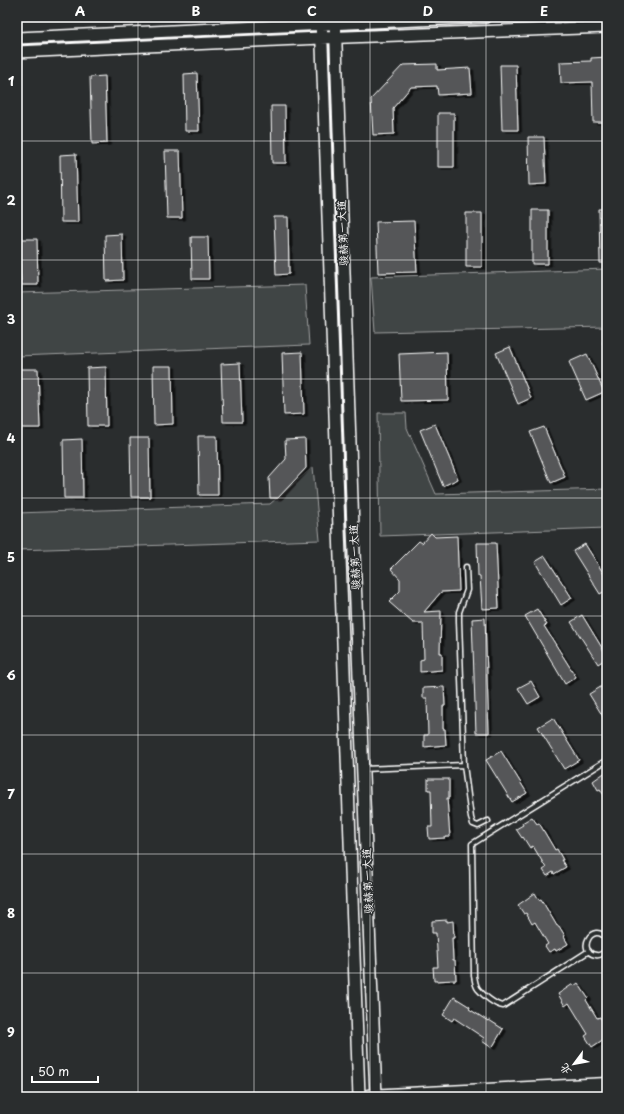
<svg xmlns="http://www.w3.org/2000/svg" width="624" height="1114" viewBox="0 0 624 1114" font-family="'Playpen Sans','LXGW WenKai TC',sans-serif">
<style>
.green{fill:#414445;stroke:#a0a2a2}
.building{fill:#555758;stroke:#fff;filter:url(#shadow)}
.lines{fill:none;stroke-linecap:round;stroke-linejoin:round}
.lane-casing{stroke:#fff;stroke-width:7}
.secondary-casing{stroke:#fff;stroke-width:14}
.highway-casing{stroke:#fff;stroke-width:17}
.lane{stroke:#2a2d2e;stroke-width:4}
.secondary{stroke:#2a2d2e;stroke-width:11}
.highway{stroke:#2a2d2e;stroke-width:14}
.grid{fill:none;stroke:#fff;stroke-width:1;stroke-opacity:0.55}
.labels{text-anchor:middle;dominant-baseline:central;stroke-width:3;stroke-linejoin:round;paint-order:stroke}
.street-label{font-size:11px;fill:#fff;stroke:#2a2d2e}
.neatline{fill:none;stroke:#fff;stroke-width:1.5}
.grid-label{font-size:13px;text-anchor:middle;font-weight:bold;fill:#fff}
</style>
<defs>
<filter id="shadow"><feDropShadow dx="3.5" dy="2" stdDeviation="0" flood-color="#0009"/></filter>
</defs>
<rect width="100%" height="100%" fill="#2a2d2e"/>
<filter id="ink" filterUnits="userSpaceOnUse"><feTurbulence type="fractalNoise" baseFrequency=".025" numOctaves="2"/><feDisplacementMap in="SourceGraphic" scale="8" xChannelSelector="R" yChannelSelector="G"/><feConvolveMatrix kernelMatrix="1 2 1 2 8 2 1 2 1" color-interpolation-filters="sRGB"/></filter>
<g filter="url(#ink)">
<path class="green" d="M607,269V327L375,332L371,277Z
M305,285L309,345L17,356V293Z
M378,413H406L407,428L436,494L607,489V528L380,536Z
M313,467L320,540L17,550V513L270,504Z"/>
<path class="building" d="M607,57V122H593L592,82L561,83L560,62L591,61V58Z
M437,64V70L470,68L472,93L438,95L437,86L411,87L393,108L394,134L373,135L371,99L403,65Z
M500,65H516L518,130H502Z
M197,73L199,131H185L184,74Z
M105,76L107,143L92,144L90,77Z
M271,106H285L286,163H272Z
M438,113H454V167H438Z
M528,137H544L546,184L529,185Z
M165,151H180L182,218H167Z
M76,154L78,222H61L60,155Z
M599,209H607V263H600Z
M532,210H548V264H532Z
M466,213H482V267H466Z
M274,217H288L289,274L276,275Z
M414,221L417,272L378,273L376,222Z
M122,234L123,280L106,281L105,235Z
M191,237H208L209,279H192Z
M19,239H37L38,285H21Z
M510,347L531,398L518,404L496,353Z
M302,352L304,414L284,415L282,353Z
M447,352L448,400L401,401L399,354Z
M587,354L604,392L586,400L569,362Z
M240,363L242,422H223L221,364Z
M153,366H172L173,424L154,425Z
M106,367L107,426H88L87,368Z
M19,369H38L40,428H21Z
M435,424L458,479L443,486L420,430Z
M544,427L565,477L551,483L530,432Z
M198,436H217L218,495H199Z
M130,438H149L150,497H131Z
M82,439L83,498H64L63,440Z
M305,439L306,468L278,498H270L269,478L286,459L285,440Z
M431,533L435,537L457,536L459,591L441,592L424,612L441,611L440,653H442V670L420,672V660L424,659L423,623H413L389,602L400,591V579L391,569L419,541L422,543Z
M477,543H496L499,608L482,609L480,576H478Z
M585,544L607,579V590L600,594L573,551Z
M545,556L572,598L561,605L535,562Z
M537,609L547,625L544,626L576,677L565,684L525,616Z
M582,615L607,656V658L598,664L571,622Z
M485,618L489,733H476L472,619Z
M531,681L540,697L528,704L518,688Z
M604,685L607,690V723L589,694Z
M444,687L445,706H443V729H445L446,745L424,747V735H428L427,698H423V688Z
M553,718L579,760L564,769L538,727Z
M501,751L527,793L512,802L486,760Z
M607,771V800L600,789L598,790L593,781Z
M428,779H449V798H447L450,837H445V838L429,839L428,827H432L431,790H428Z
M532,817L537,824L539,823L555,850L557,849L563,860H561L566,867L554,874L553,872L547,876L543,870L546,868L533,846L530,848L523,837L522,838L516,829L523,825L522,823Z
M535,893L539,900L541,899L557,926H559L565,936L564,937L568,944L556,951L555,949L549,952L545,946L548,944L535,922L532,924L526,913L524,914L518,905Z
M447,920V922L453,921L454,938H452L453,960H455L456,980L434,981L433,967H438L436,933H432V921Z
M578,983L588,998L586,1000L597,1018L600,1017L607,1029V1037L592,1047L585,1036L588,1034L569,1003L565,1006L558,994L573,984L574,986Z
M454,997L470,1007L469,1009L488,1021L489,1020L503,1029L492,1048L482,1041L484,1038L454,1018L452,1021L443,1015Z"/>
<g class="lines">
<g class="lane-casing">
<path id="lane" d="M606,343L607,345
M464,765L459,621V612L467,590L466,567
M363,769L464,765L471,818L473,824L478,826L488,821
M607,939C592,920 576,952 596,955C601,956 604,953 607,949
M589,951L503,1006C495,1005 483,995 478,989C475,985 475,980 474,976L472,844L607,760"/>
</g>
<g class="secondary-casing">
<path id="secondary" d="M321,17L359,1097
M335,17L353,528L376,1097
M17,38L485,17
M17,52L321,38L607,27"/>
</g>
<g class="highway-casing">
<path id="highway" d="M368,1097L607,1085"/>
</g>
<use href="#lane" class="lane"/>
<use href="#secondary" class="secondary"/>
<use href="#highway" class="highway"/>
</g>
</g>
<path class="grid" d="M138,17V1097M254,17V1097M370,17V1097M486,17V1097M17,141H607M17,260H607M17,379H607M17,498H607M17,616H607M17,735H607M17,854H607M17,973H607"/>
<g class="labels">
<g class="street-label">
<text transform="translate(342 233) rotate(-92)">骏赫第一大道</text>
<text transform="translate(354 557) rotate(-92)">骏赫第一大道</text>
<text transform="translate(367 881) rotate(-92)">骏赫第一大道</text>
</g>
</g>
<rect width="624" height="1114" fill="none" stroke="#2a2d2e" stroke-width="44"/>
<g transform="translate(574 1064) rotate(238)" stroke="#2a2d2e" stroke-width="3" paint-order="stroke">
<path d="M0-3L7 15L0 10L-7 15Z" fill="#ffffff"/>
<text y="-6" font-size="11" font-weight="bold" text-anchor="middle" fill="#ffffff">北</text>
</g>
<path d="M32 1076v6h66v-6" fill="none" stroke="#ffffff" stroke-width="2"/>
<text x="38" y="1076" font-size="12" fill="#ffffff" stroke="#2a2d2e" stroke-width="3" paint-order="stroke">50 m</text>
<rect x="22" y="22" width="580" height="1070" class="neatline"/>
<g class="grid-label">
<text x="80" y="16">A</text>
<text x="196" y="16">B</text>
<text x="312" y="16">C</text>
<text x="428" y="16">D</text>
<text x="544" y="16">E</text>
<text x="11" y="86">1</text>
<text x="11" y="205">2</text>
<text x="11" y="324">3</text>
<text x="11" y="443">4</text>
<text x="11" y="562">5</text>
<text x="11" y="680">6</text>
<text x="11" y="799">7</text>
<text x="11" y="918">8</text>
<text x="11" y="1037">9</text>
</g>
</svg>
